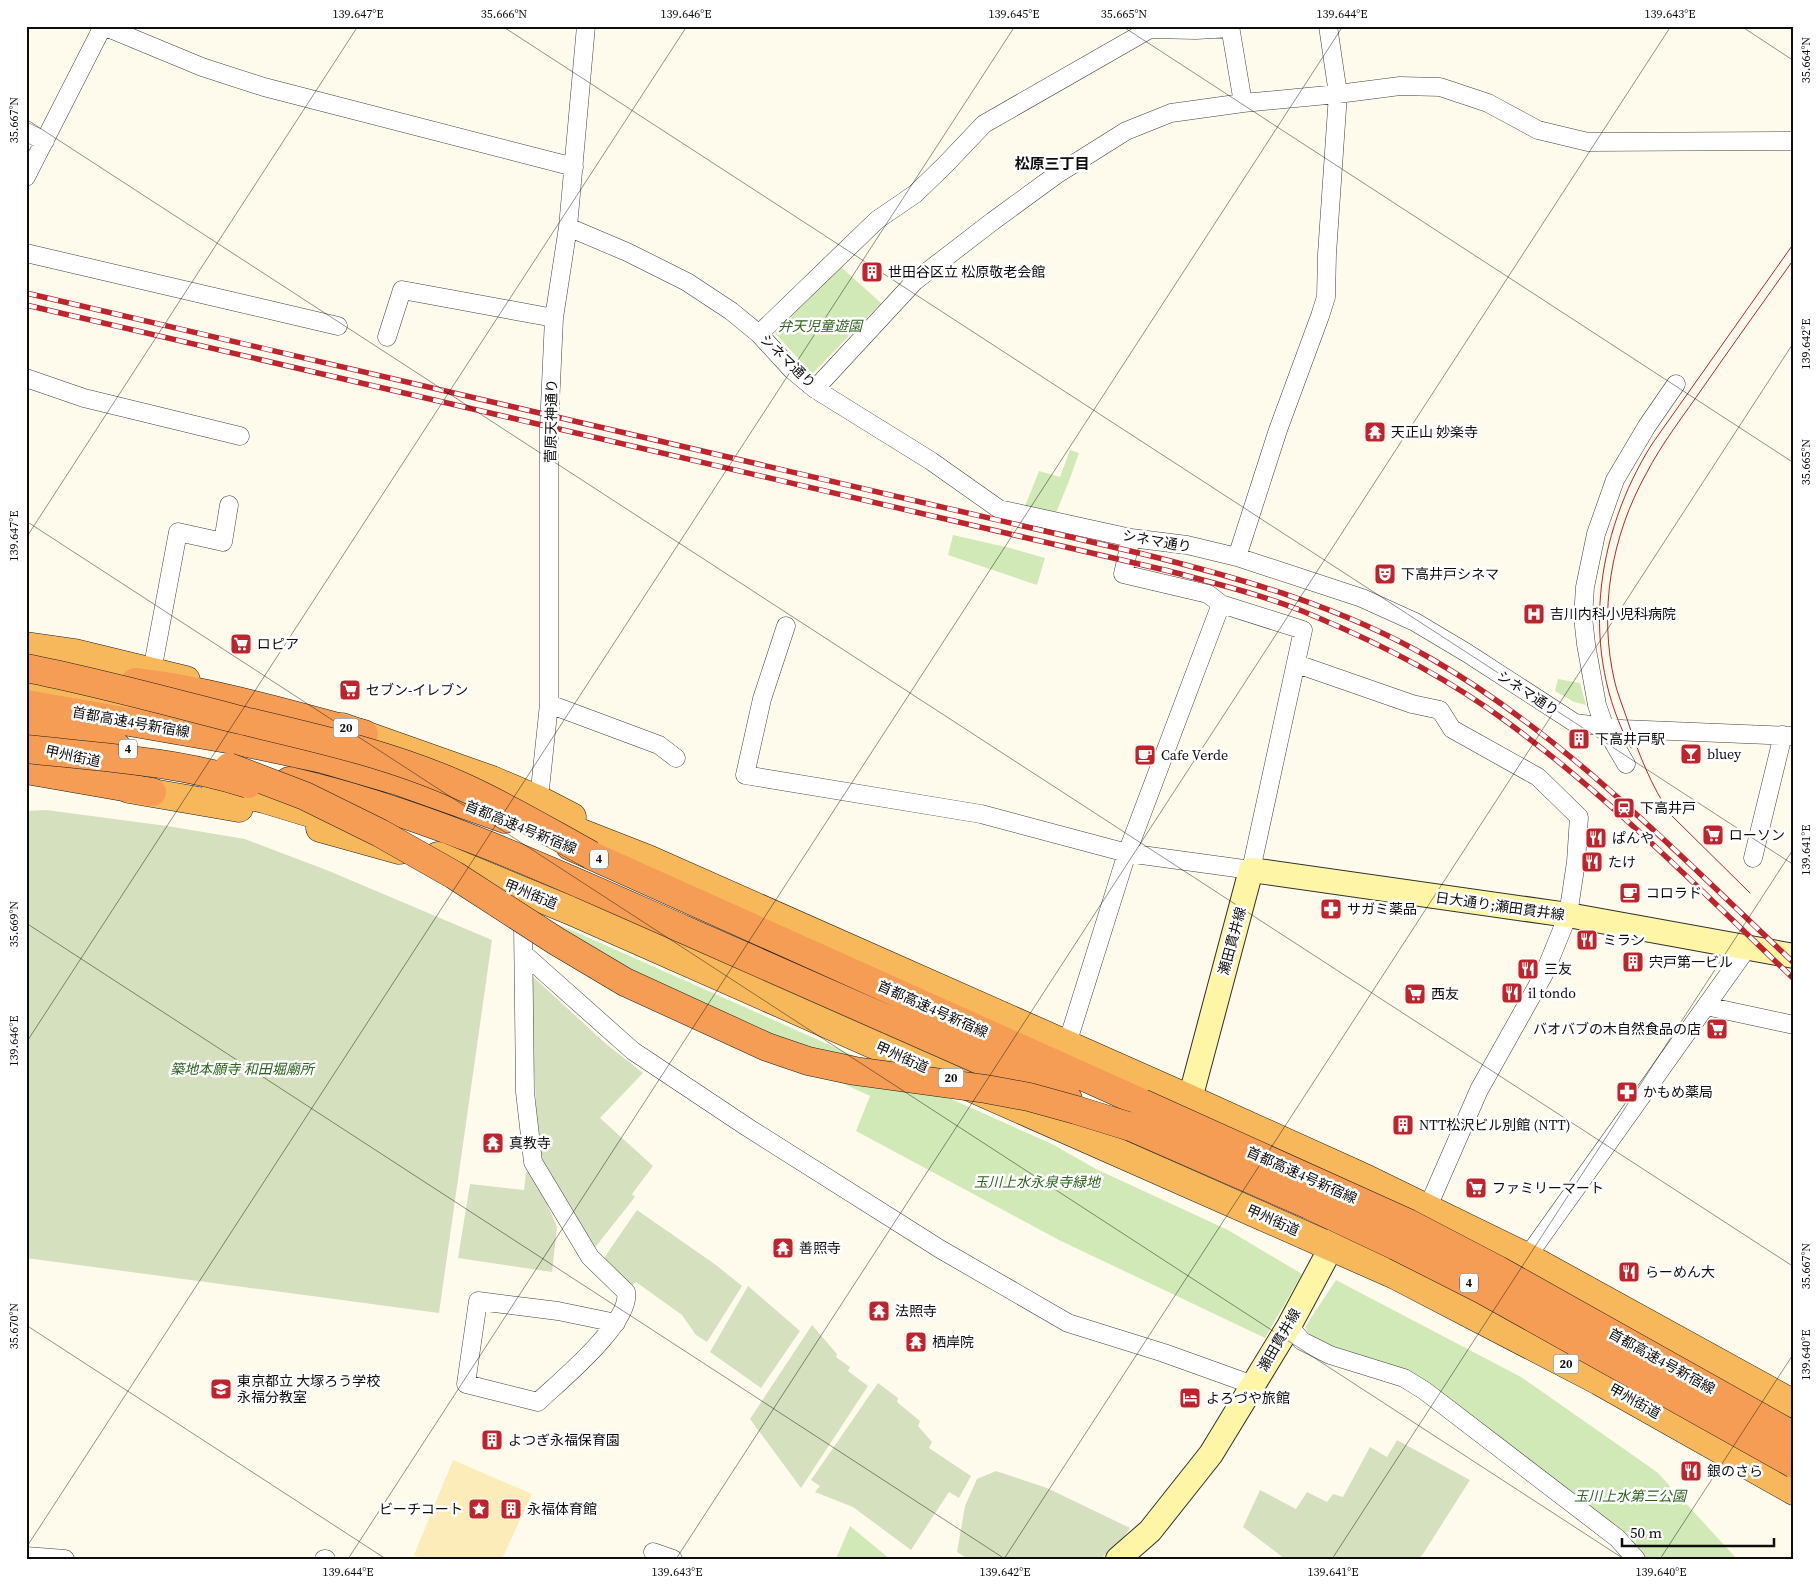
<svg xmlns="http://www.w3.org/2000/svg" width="1820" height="1585" viewBox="0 0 1820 1585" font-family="'Source Serif 4','Noto Sans JP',serif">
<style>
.green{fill:#d1e9b6}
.sand{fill:#fbecb9}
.cemetery{fill:#d5e0be}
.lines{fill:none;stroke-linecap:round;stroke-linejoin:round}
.minor-casing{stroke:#404040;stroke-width:19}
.secondary-casing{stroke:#2f2f2f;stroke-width:26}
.trunk-casing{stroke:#1e1e1e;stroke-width:29}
.motorway-casing{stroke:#1e1e1e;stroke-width:29}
.minor{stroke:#fff;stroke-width:18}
.secondary{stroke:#fff5a7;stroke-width:24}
.trunk{stroke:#f7b85b;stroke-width:28}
.motorway{stroke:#f59d54;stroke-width:28}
.tram{stroke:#bd242c;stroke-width:1}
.rail-casing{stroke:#bd242c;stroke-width:5.5}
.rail{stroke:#fff;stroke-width:4;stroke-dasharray:11;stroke-linecap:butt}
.motorway-bridge-casing{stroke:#1e1e1e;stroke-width:29;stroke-linecap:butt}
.motorway-bridge{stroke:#f59d54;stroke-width:28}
.ticks{fill:none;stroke:#0d0d0d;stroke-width:1;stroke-opacity:0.45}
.labels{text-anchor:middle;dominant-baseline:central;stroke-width:5;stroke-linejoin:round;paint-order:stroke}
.shield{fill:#fff;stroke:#565656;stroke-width:1}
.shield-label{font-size:12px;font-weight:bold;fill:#0d0d0d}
.poi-label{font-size:14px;fill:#0d0d0d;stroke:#fff;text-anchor:start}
.park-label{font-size:14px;font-style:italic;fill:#2c641d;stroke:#fff}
.street-label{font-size:14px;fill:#0d0d0d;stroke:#fff}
.neighbourhood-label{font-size:15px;font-weight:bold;fill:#0d0d0d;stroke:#fff}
.neatline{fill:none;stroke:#0d0d0d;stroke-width:2}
.ticks-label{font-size:12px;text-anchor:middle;fill:#0d0d0d}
</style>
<rect width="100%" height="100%" fill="#fffbec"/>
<path class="green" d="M840,266L881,303L812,374L775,333Z
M1070,450L1079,453L1069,481L1056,513L1025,506L1039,471L1060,477Z
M953,535L1010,548L1045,558L1037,585L948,555Z
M1558,679L1580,683L1586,705L1574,702L1555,691Z
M533,916L569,929L1052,1144L1096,1169L1228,1230L1302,1274L1265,1338L1059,1240L856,1131L870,1096L528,938Z
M1336,1280L1521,1377L1657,1472L1737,1559H1643L1426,1385L1333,1349L1311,1338L1305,1327Z
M850,1526L890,1559H836Z"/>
<path class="sand" d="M453,1460L532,1494L502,1559H422L414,1555Z"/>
<path class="cemetery" d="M46,810L167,826L245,839L329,871L492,940L439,1313L26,1258V811Z
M529,973L605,1043L643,1073L600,1118L653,1166L632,1194L635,1197L593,1250L539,1158Z
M526,1172H533L557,1227L552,1272L458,1258L470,1184L524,1190Z
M637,1210L716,1265L742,1286L707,1342L696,1335L682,1315L636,1282L631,1286L604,1258Z
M748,1286L800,1331L761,1388L710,1352Z
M812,1325L837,1354L836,1357L850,1367L848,1371L868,1386L801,1488L750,1419Z
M878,1383L898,1398L897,1402L920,1421L918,1426L932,1442L929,1448L971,1476L959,1498L949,1492L911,1550L853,1507L815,1492L820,1486L811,1480Z
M1397,1440L1470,1480L1423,1554L1418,1559H1285L1243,1527L1260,1490L1296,1509L1307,1492L1327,1502L1333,1494L1343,1497L1370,1447L1387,1457Z
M996,1471L1047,1488L1130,1528L1121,1541L1100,1559H968L957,1552L965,1506L977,1479Z"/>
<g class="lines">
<g class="minor-casing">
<path id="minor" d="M103,26L202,67L264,87L574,167
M1230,26L1243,103
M26,132L45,141
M26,177L103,26
M568,227L627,252L687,282L731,311L759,334L792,370L815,389L931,461L999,509L1131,538L1187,545L1237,557L1362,598L1415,622L1467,653L1575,723L1622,729L1794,736
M26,253L338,326
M759,334L877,220L915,194L945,165L984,124L1150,29L1196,30L1231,28
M387,337L402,290L554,318
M26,378L84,398L240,436
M815,389L915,281L993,221L1056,175L1126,131L1171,113L1243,103L1338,94L1400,86L1440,87L1488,103L1538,130L1588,142L1794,141
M1237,557L1278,430L1320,316L1326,297L1327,254L1338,94L1328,26
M786,626L762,699L745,775L981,814L1127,853L1251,870L1303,630L1221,604L1208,594L1123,574L1131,538
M1297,664L1412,704L1440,710L1452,729L1538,777L1579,817L1576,862L1568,915L1544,974L1479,1090L1427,1209
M152,671L178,532L223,542L229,505
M549,704L659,745L676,758
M1626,764L1605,728L1597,705L1586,644L1583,617L1585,587L1596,534L1615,480L1647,426L1676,384
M538,808L549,704V428L554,318L568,227L586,26
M1753,858L1783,735
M526,912L523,925L525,1092L533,1162L590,1257L626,1292C632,1322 560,1381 538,1402L466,1384L478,1301L558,1311L616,1323
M524,954L633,1051L747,1127L940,1249L1068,1323L1164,1353L1253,1385
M1706,1006L1794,1025
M1067,1044L1127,853L1221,604
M1527,1257L1748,947
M1289,1326L1302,1341L1330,1355L1404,1378L1425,1391L1617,1538L1636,1559
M653,1552L673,1559
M26,1556L65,1559
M324,1559H326"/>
</g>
<g class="secondary-casing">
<path id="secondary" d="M1190,1099L1251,870L1568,915L1794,956
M1118,1559L1150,1531L1211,1454L1289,1326L1354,1205"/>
</g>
<g class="trunk-casing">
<path id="trunk" d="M26,646L75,653L186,680
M26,687L155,709
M342,727L492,780L539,800L572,817
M216,788L264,799L343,823
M129,789L239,808
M543,818L648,859L1190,1099L1367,1179L1527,1257L1794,1404
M320,828L399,850
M438,856L569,910L1395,1275L1599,1381L1794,1491"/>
</g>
<g class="motorway-casing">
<path id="motorway" d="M135,682C212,691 289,714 364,734
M26,704L233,740L323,759L398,781L505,819
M26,731L117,747
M26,770L152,792
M289,781C425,812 558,874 685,930C812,987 940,1043 1068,1099
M570,846L1142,1103"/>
</g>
<use href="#minor" class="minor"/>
<use href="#secondary" class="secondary"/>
<use href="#trunk" class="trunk"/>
<use href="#motorway" class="motorway"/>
<path class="tram" d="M1631,748C1579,651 1595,535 1652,444L1794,243
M1750,893L1671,815C1651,786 1638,752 1627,719C1623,707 1618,695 1615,683C1598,612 1611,537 1646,474C1662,443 1684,415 1704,386C1734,343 1764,301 1794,259"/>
<g class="rail-casing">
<path id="rail" d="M26,293L1143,554C1243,579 1340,606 1430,658C1569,738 1678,855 1794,963
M26,305L1169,571C1217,584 1268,596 1314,616C1381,644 1449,679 1507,722C1611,798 1701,891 1794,979"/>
</g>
<use href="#rail" class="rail"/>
<g class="motorway-bridge-casing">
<path id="motorway-bridge" d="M26,668C97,682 166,701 236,719C312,737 390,754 461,786C506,806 549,832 591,855
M26,749C100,757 177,761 248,784
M229,767L305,796L380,833L454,875L556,941L625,982L767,1047L808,1061L855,1071L986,1089L1029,1097L1076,1110L1131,1127L1309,1205L1396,1246L1483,1290L1794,1464
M1142,1103L1408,1223L1498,1270L1794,1436"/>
</g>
<use href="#motorway-bridge" class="motorway-bridge"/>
</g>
<path class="ticks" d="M502,26L1794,865M1122,26L1794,463M1741,26L1794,61M26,33L30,26M26,119L1794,1267M26,521L1624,1559M26,538L358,26M26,923L1005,1559M26,1043L687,26M26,1325L386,1559M26,1548L1015,26M348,1559L1343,26M676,1559L1671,26M1004,1559L1794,342M1332,1559L1794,848M1660,1559L1794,1353"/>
<defs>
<g id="building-square" transform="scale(1.125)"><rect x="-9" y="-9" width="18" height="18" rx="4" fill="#bd242c" stroke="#fff"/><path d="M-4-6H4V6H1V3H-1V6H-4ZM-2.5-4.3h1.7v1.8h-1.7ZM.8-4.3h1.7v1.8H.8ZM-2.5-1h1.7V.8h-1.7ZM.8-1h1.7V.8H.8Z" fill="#fff"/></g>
<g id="temple-square" transform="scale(1.125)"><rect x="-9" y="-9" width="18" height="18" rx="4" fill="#bd242c" stroke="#fff"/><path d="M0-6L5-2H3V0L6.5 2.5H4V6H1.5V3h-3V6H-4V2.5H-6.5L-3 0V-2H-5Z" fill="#fff"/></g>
<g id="theatre-square" transform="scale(1.125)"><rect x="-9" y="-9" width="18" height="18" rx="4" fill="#bd242c" stroke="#fff"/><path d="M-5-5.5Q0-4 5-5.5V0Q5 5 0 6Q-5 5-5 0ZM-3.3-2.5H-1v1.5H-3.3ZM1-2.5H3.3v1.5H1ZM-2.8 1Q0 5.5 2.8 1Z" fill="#fff"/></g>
<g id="hospital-square" transform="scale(1.125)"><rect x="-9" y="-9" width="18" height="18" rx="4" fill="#bd242c" stroke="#fff"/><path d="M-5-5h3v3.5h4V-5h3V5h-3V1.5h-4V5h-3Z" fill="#fff"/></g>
<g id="supermarket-square" transform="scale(1.125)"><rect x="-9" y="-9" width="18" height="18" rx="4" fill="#bd242c" stroke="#fff"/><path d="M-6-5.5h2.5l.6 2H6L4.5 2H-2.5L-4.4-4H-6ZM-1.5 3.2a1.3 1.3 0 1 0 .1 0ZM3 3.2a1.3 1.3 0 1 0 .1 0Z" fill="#fff"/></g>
<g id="bar-square" transform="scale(1.125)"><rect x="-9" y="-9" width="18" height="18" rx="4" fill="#bd242c" stroke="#fff"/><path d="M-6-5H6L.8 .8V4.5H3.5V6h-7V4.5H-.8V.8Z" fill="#fff"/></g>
<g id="cafe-square" transform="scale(1.125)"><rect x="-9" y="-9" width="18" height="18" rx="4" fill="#bd242c" stroke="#fff"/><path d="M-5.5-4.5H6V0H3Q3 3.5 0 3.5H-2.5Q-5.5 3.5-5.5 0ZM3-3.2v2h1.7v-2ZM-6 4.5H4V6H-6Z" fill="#fff"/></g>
<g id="station-square" transform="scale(1.125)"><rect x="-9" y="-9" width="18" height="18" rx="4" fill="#bd242c" stroke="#fff"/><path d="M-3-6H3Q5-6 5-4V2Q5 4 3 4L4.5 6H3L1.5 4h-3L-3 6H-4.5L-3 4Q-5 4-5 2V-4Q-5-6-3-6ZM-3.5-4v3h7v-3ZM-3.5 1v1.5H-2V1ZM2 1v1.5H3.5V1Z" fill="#fff"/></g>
<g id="restaurant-square" transform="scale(1.125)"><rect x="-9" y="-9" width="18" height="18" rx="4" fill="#bd242c" stroke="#fff"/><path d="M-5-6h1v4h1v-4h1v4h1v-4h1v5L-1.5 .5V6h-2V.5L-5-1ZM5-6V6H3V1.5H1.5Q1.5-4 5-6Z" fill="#fff"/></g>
<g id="pharmacy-square" transform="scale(1.125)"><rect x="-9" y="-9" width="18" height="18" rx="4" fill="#bd242c" stroke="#fff"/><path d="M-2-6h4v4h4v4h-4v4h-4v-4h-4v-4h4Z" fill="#fff"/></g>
<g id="school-square" transform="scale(1.125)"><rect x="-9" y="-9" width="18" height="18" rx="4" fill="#bd242c" stroke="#fff"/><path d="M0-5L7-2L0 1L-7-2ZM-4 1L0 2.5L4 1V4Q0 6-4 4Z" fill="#fff"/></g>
<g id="hotel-square" transform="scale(1.125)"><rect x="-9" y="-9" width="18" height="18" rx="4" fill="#bd242c" stroke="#fff"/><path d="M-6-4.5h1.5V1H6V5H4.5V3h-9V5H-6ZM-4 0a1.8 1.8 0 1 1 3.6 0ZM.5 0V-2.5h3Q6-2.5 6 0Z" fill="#fff"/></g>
<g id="sight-square" transform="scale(1.125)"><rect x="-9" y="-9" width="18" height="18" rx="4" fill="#bd242c" stroke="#fff"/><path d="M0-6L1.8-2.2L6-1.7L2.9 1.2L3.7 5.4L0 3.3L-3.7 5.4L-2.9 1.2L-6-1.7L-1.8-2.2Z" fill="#fff"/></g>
</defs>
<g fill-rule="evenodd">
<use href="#building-square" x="872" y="272"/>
<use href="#temple-square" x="1375" y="432"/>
<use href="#theatre-square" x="1385" y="574"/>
<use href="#hospital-square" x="1534" y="614"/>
<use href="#supermarket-square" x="241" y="644"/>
<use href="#supermarket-square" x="350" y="690"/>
<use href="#building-square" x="1579" y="739"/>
<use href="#bar-square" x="1691" y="754"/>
<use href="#cafe-square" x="1145" y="755"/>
<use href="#station-square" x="1624" y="808"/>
<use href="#supermarket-square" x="1713" y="835"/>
<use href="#restaurant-square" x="1596" y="838"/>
<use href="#restaurant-square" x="1592" y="862"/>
<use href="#cafe-square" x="1630" y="893"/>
<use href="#pharmacy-square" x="1331" y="909"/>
<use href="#restaurant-square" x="1587" y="940"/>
<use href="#building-square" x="1633" y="962"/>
<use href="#restaurant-square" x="1528" y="969"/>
<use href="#restaurant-square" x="1512" y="993"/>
<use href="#supermarket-square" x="1415" y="994"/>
<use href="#supermarket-square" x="1717" y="1029"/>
<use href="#pharmacy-square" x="1627" y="1092"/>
<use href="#building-square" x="1403" y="1125"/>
<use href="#temple-square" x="493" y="1143"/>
<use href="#supermarket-square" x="1476" y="1188"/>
<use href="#temple-square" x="783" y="1248"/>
<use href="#restaurant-square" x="1629" y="1272"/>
<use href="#temple-square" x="879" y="1311"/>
<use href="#temple-square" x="916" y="1342"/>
<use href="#school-square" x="221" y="1389"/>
<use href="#hotel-square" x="1190" y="1398"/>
<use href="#building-square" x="492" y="1440"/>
<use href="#restaurant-square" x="1691" y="1471"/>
<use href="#sight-square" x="479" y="1509"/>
<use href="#building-square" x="511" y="1509"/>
</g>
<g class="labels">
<g class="shield">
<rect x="333.5" y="718.5" width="25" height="19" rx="4"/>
<rect x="119" y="739.5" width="18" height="19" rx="4"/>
<rect x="590" y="849.5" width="18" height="19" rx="4"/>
<rect x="938.5" y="1068.5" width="25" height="19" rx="4"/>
<rect x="1460" y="1273.5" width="18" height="19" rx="4"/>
<rect x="1553.5" y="1354.5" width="25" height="19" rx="4"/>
</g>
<g class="shield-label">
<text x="346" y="728">20</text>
<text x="128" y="749">4</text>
<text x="599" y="859">4</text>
<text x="951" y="1078">20</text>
<text x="1469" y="1283">4</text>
<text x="1566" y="1364">20</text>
</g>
<g class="poi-label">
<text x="888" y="272">世田谷区立 松原敬老会館</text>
<text x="1391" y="432">天正山 妙楽寺</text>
<text x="1401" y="574">下高井戸シネマ</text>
<text x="1550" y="614">吉川内科小児科病院</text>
<text x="257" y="644">ロピア</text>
<text x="366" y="690">セブン-イレブン</text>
<text x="1595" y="739">下高井戸駅</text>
<text x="1707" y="754">bluey</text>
<text x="1161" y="755">Cafe Verde</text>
<text x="1640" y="808">下高井戸</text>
<text x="1729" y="835">ローソン</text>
<text x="1612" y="838">ぱんや</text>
<text x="1608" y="862">たけ</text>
<text x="1646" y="893">コロラド</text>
<text x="1347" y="909">サガミ薬品</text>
<text x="1603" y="940">ミラン</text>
<text x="1649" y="962">宍戸第一ビル</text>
<text x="1544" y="969">三友</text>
<text x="1528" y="993">il tondo</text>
<text x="1431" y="994">西友</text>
<text x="1701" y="1029" text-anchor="end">バオバブの木自然食品の店</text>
<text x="1643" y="1092">かもめ薬局</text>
<text x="1419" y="1125">NTT松沢ビル別館 (NTT)</text>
<text x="509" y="1143">真教寺</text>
<text x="1492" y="1188">ファミリーマート</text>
<text x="799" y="1248">善照寺</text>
<text x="1645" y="1272">らーめん大</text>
<text x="895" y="1311">法照寺</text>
<text x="932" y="1342">栖岸院</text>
<text x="237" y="1381">東京都立 大塚ろう学校<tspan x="237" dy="16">永福分教室</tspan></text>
<text x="1206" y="1398">よろづや旅館</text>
<text x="508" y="1440">よつぎ永福保育園</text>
<text x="1707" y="1471">銀のさら</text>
<text x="463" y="1509" text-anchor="end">ビーチコート</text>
<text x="527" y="1509">永福体育館</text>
</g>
<g class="park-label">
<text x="820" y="326">弁天児童遊園</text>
<text x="242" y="1069">築地本願寺 和田堀廟所</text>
<text x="1037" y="1182">玉川上水永泉寺緑地</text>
<text x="1630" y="1496">玉川上水第三公園</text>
</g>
<g class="street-label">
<text transform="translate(788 361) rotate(44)">シネマ通り</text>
<text transform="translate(551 421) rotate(-89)">菅原天神通り</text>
<text transform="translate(1157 541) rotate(10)">シネマ通り</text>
<text transform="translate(1528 693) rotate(33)">シネマ通り</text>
<text transform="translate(131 722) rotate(10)">首都高速4号新宿線</text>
<text transform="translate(73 756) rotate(12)">甲州街道</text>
<text transform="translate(521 827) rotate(22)">首都高速4号新宿線</text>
<text transform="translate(531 894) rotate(22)">甲州街道</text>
<text transform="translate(1500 906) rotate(8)">日大通り;瀬田貫井線</text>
<text transform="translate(1232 941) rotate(-75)">瀬田貫井線</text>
<text transform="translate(933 1009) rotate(24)">首都高速4号新宿線</text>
<text transform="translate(902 1057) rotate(24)">甲州街道</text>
<text transform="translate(1302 1175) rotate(24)">首都高速4号新宿線</text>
<text transform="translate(1273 1220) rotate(24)">甲州街道</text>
<text transform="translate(1279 1340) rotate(-60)">瀬田貫井線</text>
<text transform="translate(1662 1361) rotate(29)">首都高速4号新宿線</text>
<text transform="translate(1635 1401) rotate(29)">甲州街道</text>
</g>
<g class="neighbourhood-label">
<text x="1052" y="163">松原三丁目</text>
</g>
</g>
<rect width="1820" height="1585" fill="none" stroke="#ffffff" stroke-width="55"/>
<path d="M1622 1538v8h152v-8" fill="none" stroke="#0d0d0d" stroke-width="2.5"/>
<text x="1630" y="1538" font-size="15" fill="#0d0d0d" stroke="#ffffff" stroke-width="4" paint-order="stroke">50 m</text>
<rect x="28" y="28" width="1764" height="1530" class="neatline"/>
<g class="ticks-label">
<text x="358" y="18">139.647°E</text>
<text x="504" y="18">35.666°N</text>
<text x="686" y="18">139.646°E</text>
<text x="1014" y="18">139.645°E</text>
<text x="1124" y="18">35.665°N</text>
<text x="1342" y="18">139.644°E</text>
<text x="1670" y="18">139.643°E</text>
<text transform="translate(1806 60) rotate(-90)" y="4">35.664°N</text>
<text transform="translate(14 120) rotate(-90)" y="4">35.667°N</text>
<text transform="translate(1806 344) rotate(-90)" y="4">139.642°E</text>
<text transform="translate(1806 462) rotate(-90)" y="4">35.665°N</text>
<text transform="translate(14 536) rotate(-90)" y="4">139.647°E</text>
<text transform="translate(1806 850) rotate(-90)" y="4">139.641°E</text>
<text transform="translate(14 924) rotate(-90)" y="4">35.669°N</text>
<text transform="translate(14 1041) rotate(-90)" y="4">139.646°E</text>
<text transform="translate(1806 1266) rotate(-90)" y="4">35.667°N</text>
<text transform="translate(14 1326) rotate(-90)" y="4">35.670°N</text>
<text transform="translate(1806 1355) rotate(-90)" y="4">139.640°E</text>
<text x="348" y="1576">139.644°E</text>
<text x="677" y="1576">139.643°E</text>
<text x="1005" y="1576">139.642°E</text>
<text x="1333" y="1576">139.641°E</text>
<text x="1661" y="1576">139.640°E</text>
</g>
</svg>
